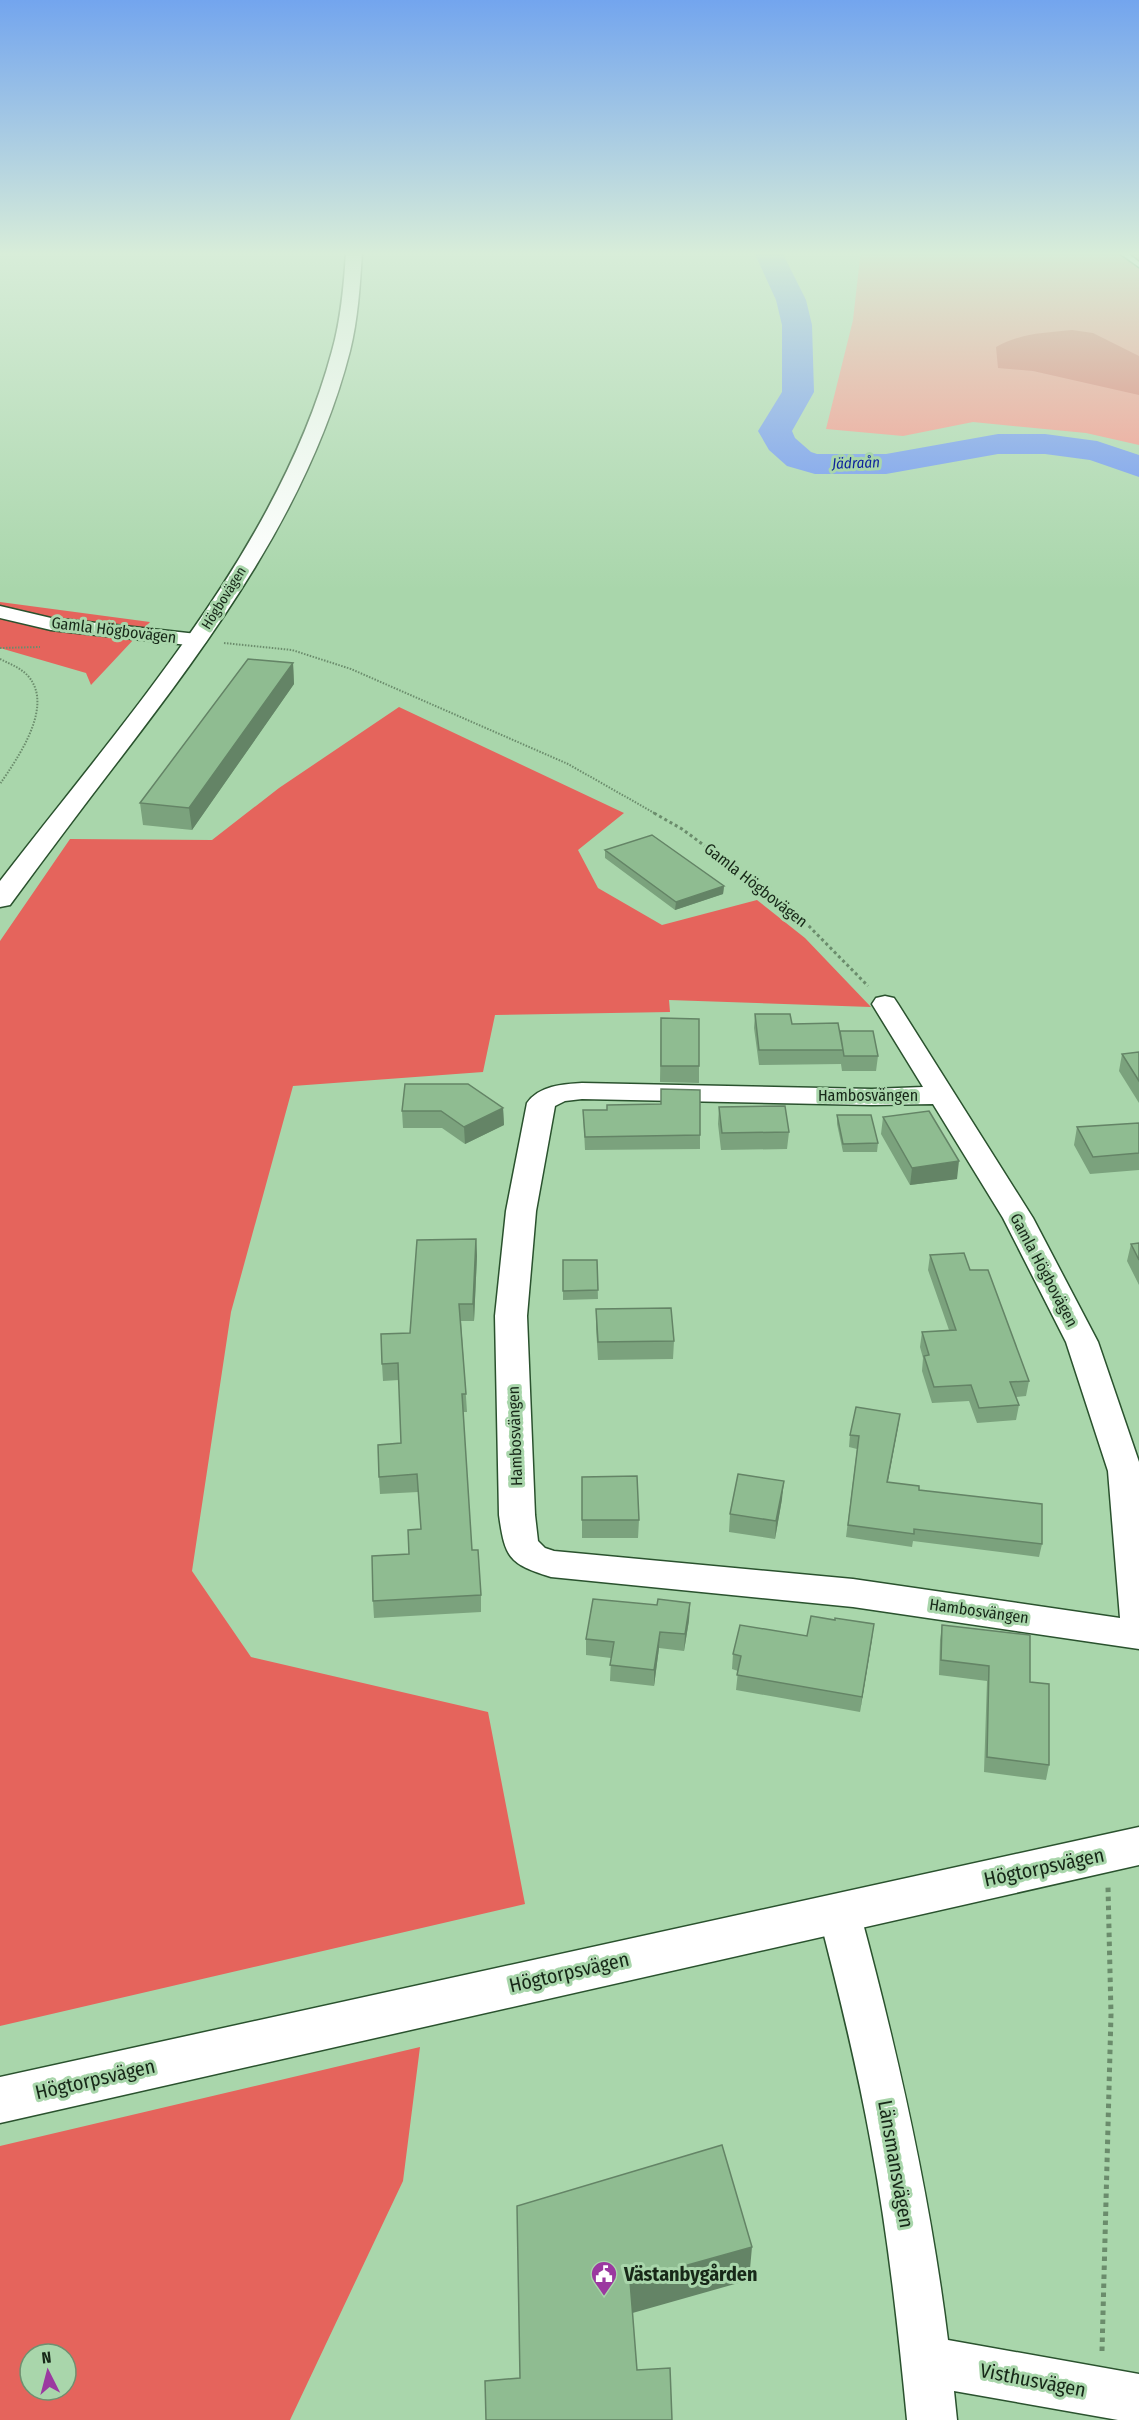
<svg xmlns="http://www.w3.org/2000/svg" width="1139" height="2420" viewBox="0 0 1139 2420" font-family="'Fira Sans Condensed',sans-serif">
<style>
.green{fill:#fc8a80}
.forest{fill:#e5645c;fill-rule:evenodd}
.lines{fill:none;stroke-linecap:round;stroke-linejoin:round}
.river{fill:#658ef6;fill-rule:evenodd}
.service-casing{stroke:#2a522e;stroke-width:3}
.minor-casing{stroke:#2a522e;stroke-width:3}
.tertiary-casing{stroke:#2a522e;stroke-width:3}
.secondary-casing{stroke:#2a522e;stroke-width:3}
.path-far2{stroke:#6b8c6c;stroke-width:2;stroke-dasharray:1.5 1.5;stroke-linecap:butt}
.path-far1{stroke:#6b8c6c;stroke-width:3;stroke-dasharray:3 3;stroke-linecap:butt}
.path{stroke:#6b8c6c;stroke-width:5;stroke-dasharray:4.5 4.5;stroke-linecap:butt}
.service{fill:#fff;fill-rule:evenodd}
.minor{fill:#fff;fill-rule:evenodd}
.tertiary{fill:#fff;fill-rule:evenodd}
.secondary{fill:#fff;fill-rule:evenodd}
.wall{fill:#7ba27d}
.shaded-wall{fill:#648466}
.building{fill:#8fbc91;stroke:#648466;stroke-width:1.5}
.labels{text-anchor:middle;dominant-baseline:central;stroke-width:6;stroke-linejoin:round;paint-order:stroke}
.far-street-label{font-size:14px;fill:#172818;stroke:#a9d6ab}
.far-water-label{font-size:15px;font-style:italic;fill:#0e239c;stroke:#a9d6ab}
.street-label{font-size:16px;fill:#172818;stroke:#a9d6ab}
.near-street-label{font-size:20px;fill:#172818;stroke:#a9d6ab}
.near-poi-label{font-size:20px;font-weight:bold;fill:#172818;stroke:#a9d6ab;text-anchor:start}
</style>
<rect width="100%" height="100%" fill="#a9d6ab"/>
<path class="green" d="M862,252H1139V445L1086,433L973,422L903,436L826,429L853,320L860,258Z"/>
<path class="forest" d="M1072,330L1093,333L1139,356V395L1033,371L998,368L996,347C1022,333 1043,333 1072,330Z
M0,602L150,622L91,685L86,673L0,648Z
M399,707L624,813L578,850L598,888L662,925L757,900L805,938L871,1007L669,1000L670,1012L495,1015L483,1072L293,1086L231,1312L192,1571L251,1657L488,1712L525,1904L0,2026V941L70,839L212,840L279,788Z
M420,2047L403,2181L290,2420H0V2146ZM30,2354H66V2390H30Z"/>
<g class="lines">
<path class="river" d="M754,252H782L806,300L812,325L814,392L792,431L795,438L811,452L817,454H886L998,434H1045L1097,441L1139,455V477L1090,460L1045,454H998L886,474H815L787,466L769,450L758,431L782,392V325L776,300Z"/>
<g class="service-casing">
<path id="service" d="M1118,252H1126L1139,262V267Z"/>
</g>
<g class="minor-casing">
<path id="minor" d="M0,606L51,618L197,634L204,636L207,640L204,644L197,646L51,630L0,618Z
M885,996L894,998L898,1004L1033,1218L1098,1342L1139,1462V1649L853,1607L551,1577C509,1564 505,1558 499,1515L495,1316L506,1211L527,1103C539,1086 562,1084 582,1083L872,1089L923,1087L872,1004L876,998ZM582,1099L872,1105L933,1104L1003,1218L1066,1342L1108,1471L1120,1618L853,1579L554,1551L545,1548L538,1541L535,1515L527,1316L536,1211L555,1106L565,1101Z
M839,1894L854,1899L860,1912C898,2053 930,2195 948,2340L1139,2374V2420H1118L954,2391L957,2420H907C898,2327 888,2235 871,2144C857,2066 838,1989 818,1912L824,1899Z"/>
</g>
<g class="tertiary-casing">
<path id="tertiary" d="M1139,1827V1865L0,2123V2077Z"/>
</g>
<g class="secondary-casing">
<path id="secondary" d="M346,252H362C360,285 358,319 350,351C311,504 214,636 119,760C82,808 46,856 10,905L0,907V881C123,721 279,549 332,351C341,319 344,285 346,252Z"/>
</g>
<path class="path-far2" d="M224,643L292,650L351,669L568,764L656,814
M0,648L40,647
M0,659C10,664 21,668 28,676C55,706 17,759 0,784"/>
<path class="path-far1" d="M654,813L682,829L797,914L868,986"/>
<path class="path" d="M1102,2351L1111,2014L1108,1887"/>
<use href="#service" class="service"/>
<use href="#minor" class="minor"/>
<use href="#tertiary" class="tertiary"/>
<use href="#secondary" class="secondary"/>
</g>
<path class="wall" d="M293,663L294,684L192,830L143,825L140,803Z
M605,850L724,886L723,894L675,910L605,858Z
M755,1014L792,1024L840,1034L878,1056L876,1071H842L841,1064L759,1065L754,1028Z
M661,1018L699,1066V1083L660,1082Z
M1139,1052V1103L1119,1071L1122,1054Z
M719,1107L789,1132L787,1149L721,1150L718,1124Z
M503,1108L504,1125L465,1144L442,1128H403L402,1111Z
M583,1110L700,1135V1149L585,1150Z
M837,1115L878,1143L877,1152H843L837,1124Z
M883,1117L957,1179L910,1185L881,1134Z
M1139,1123V1170L1090,1174L1074,1145L1077,1127Z
M476,1239L477,1256L474,1321H461L467,1412H463L472,1550L481,1595V1612L374,1618L373,1601L409,1554L421,1529L418,1492L380,1494L379,1477L401,1443L399,1380L383,1381L382,1364L410,1333Z
M1139,1243V1285L1127,1261L1131,1244Z
M930,1255L970,1270L1029,1381L1026,1396L1016,1397L1019,1405L1016,1420L977,1423L969,1401L932,1403L922,1371L923,1358L920,1347L922,1332L949,1330L928,1270Z
M563,1260H597L598,1299L563,1300Z
M596,1309L674,1341L673,1359L598,1360L596,1327Z
M900,1414L888,1482L919,1490L1042,1544L1039,1557L913,1541L912,1547L846,1537L857,1449L849,1447L850,1435Z
M582,1477L639,1520L638,1538H582Z
M782,1499L775,1539L729,1532L730,1514Z
M690,1603L689,1620L684,1651L659,1648L654,1686L610,1681L611,1658L586,1655V1639L657,1605Z
M942,1625L1030,1682L1049,1765L1046,1780L984,1772L987,1681L939,1675L940,1640Z
M807,1636L872,1639L860,1712L736,1690L738,1671L732,1669L733,1654Z"/>
<path class="shaded-wall" d="M293,663L294,684L192,830L189,808Z
M724,886L723,894L675,910L676,902Z
M503,1108L504,1125L465,1144L464,1127Z
M959,1161L957,1179L910,1185L912,1168Z
M476,1239L477,1256L474,1321L473,1304Z
M900,1414L898,1427L885,1495L887,1482Z
M784,1481L782,1499L775,1539L776,1521Z
M690,1603L689,1620L684,1651L685,1634Z
M874,1624L872,1639L860,1712L862,1697Z
M660,1632L659,1648L654,1686V1670Z
M752,2247L749,2280L629,2314L630,2281Z"/>
<path class="building" d="M248,659L293,663L189,808L140,803Z
M652,835L724,886L676,902L605,850Z
M755,1014H790L792,1024L838,1023L843,1050H759Z
M661,1018L699,1019V1066H661Z
M840,1031H873L878,1056H844Z
M1139,1052V1081L1122,1054Z
M405,1084H468L503,1108L464,1127L441,1111H402Z
M661,1089L700,1090V1135L585,1137L583,1110H607V1105L661,1104Z
M785,1106L789,1132L722,1133L719,1107Z
M929,1111L959,1161L912,1168L883,1117Z
M837,1115H871L878,1143L843,1144Z
M1139,1123V1153L1093,1157L1077,1127Z
M476,1239L473,1304H459L466,1394H462L472,1550H478L481,1595L373,1601L372,1556L409,1554L408,1530L421,1529L417,1474L379,1477L378,1445L401,1443L398,1363L382,1364L381,1334L410,1333L417,1240Z
M1139,1243V1260L1131,1244Z
M964,1253L970,1270H988L1029,1381L1010,1382L1019,1405L979,1408L971,1385L934,1387L924,1356L929,1355L922,1332L956,1330L930,1255Z
M563,1260H597L598,1290L563,1291Z
M671,1308L674,1341L598,1342L596,1309Z
M856,1407L900,1414L887,1482L919,1486V1490L1042,1504V1544L914,1529V1534L848,1525L859,1436L850,1435Z
M738,1474L784,1481L776,1521L730,1514Z
M637,1476L639,1520H582V1477Z
M593,1599L657,1605L658,1599L690,1603L685,1634L660,1632L654,1670L610,1665L614,1642L586,1639Z
M811,1616L835,1620V1618L874,1624L862,1697L737,1675L741,1656L733,1654L740,1625L807,1636Z
M942,1625L1030,1635V1682L1049,1684V1765L987,1757L989,1666L941,1660Z
M722,2145L752,2247L630,2281L637,2370L670,2368L672,2420H486L485,2381L520,2378L517,2206Z"/>
<linearGradient id="sky" x2="0" y2="1"><stop stop-color="#73a5ee"/><stop offset="0.43" stop-color="#d8edd9"/><stop offset="1" stop-color="#d8edd9" stop-opacity="0"/></linearGradient>
<rect width="1139" height="590" fill="url(#sky)"/>
<defs>
<g id="civic-pin" transform="scale(1.35)"><path d="M0 17L-7.5 6A9.5 9.5 0 1 1 7.5 6Z" fill="#9b39a0" stroke="#a9d6ab"/><path d="M-.6-6.5H3V-4.5H.6V-3L4-1V1h2V6H-6V1h2V-1L-.6-3ZM-1.2 2.5V6h2.4V2.5Z" fill="#fff"/></g>
</defs>
<g fill-rule="evenodd">
<use href="#civic-pin" x="604" y="2274"/>
</g>
<g class="labels">
<g class="far-street-label">
<text transform="translate(224 598) rotate(-58)">Högbovägen</text>
</g>
<g class="far-water-label">
<text transform="translate(856 463) rotate(-2)">Jädraån</text>
</g>
<g class="street-label">
<text transform="translate(114 630) rotate(7)">Gamla Högbovägen</text>
<text transform="translate(756 885) rotate(38)">Gamla Högbovägen</text>
<text x="868" y="1095">Hambosvängen</text>
<text transform="translate(1044 1270) rotate(62)">Gamla Högbovägen</text>
<text transform="translate(515 1436) rotate(-92)">Hambosvängen</text>
<text transform="translate(979 1611) rotate(8)">Hambosvängen</text>
</g>
<g class="near-street-label">
<text transform="translate(1044 1867) rotate(-12)">Högtorpsvägen</text>
<text transform="translate(569 1972) rotate(-13)">Högtorpsvägen</text>
<text transform="translate(95 2079) rotate(-13)">Högtorpsvägen</text>
<text transform="translate(896 2164) rotate(80)">Länsmansvägen</text>
<text transform="translate(1033 2380) rotate(11)">Visthusvägen</text>
</g>
<g class="near-poi-label">
<text x="624" y="2274">Västanbygården</text>
</g>
</g>
<g transform="translate(48 2372) rotate(354)"><circle r="28" fill="#a9d6ab" stroke="#6f9070" stroke-width="1.5"/>
<path d="M0-4.5L10 22L0 15L-10 22Z" fill="#9b39a0"/>
<text y="-9" font-size="16" font-weight="bold" text-anchor="middle" fill="#172818">N</text>
</g>
</svg>
